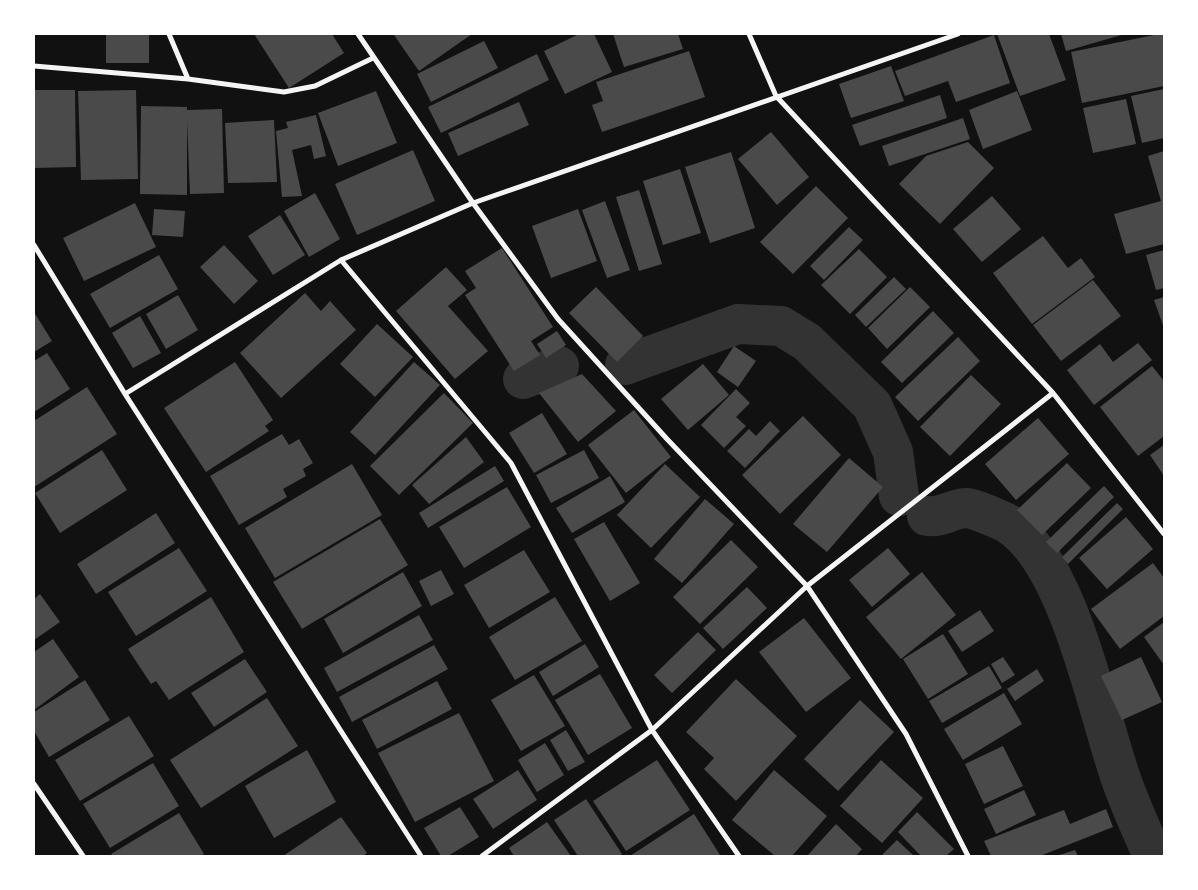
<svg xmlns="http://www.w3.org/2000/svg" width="1198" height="890" viewBox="0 0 1198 890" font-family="'Titillium Web',sans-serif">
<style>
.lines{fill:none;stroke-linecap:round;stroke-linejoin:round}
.canal{stroke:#333;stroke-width:40}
.building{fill:#4a4a4a}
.minor{stroke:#f5f5f5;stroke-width:5}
</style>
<rect width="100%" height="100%" fill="#111"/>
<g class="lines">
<path class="canal" d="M625,365L738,324L781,326L807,342L872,405L893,452L899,496
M523,379L559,366
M927,516C943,518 953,508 967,508C973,508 1004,521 1010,525C1070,566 1097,710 1121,779C1130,805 1142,831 1153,856"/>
</g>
<path class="building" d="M106,34H149V63H106Z
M254,34H332L344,53L289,88Z
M396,34H472L419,71L394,35Z
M579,34H594L612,72L565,94L544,51Z
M613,34H678L683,49L624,67Z
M997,34H1049L1066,80L1020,96Z
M1061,34H1125L1066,51Z
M1159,34H1164V86L1082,103L1071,52Z
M994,35L1010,83L956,102L948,81L905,96L895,71Z
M484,41L498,68L431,102L417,74Z
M689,51L705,97L602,132L592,105L603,101L596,82Z
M537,54L549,80L441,133L428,107Z
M891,66L904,101L851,118L839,84Z
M1164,89V138L1142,143L1131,96Z
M34,90H75L76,167L34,168Z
M136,90L138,179L81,180L78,91Z
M376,91L397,143L338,166L318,113Z
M1017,91L1032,130L983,149L969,110Z
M940,95L947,118L860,146L852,125Z
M1126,99L1136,144L1093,153L1083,108Z
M519,102L529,125L458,156L448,133Z
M141,106L187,107V110L222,109L224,193L190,194L187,121V195L140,194Z
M316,115L326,156L314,159L311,145L292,150L302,196L282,197L276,131L288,128L286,122Z
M963,118L970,139L889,166L882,146Z
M274,120L277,182L228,183L225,123Z
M771,132L809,177L777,205L738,159Z
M968,142L994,168L940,224L899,184L926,156Z
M413,150L435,201L357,235L335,184Z
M1164,151V244L1126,254L1114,214L1161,201L1148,156Z
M731,152L755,228L710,243L685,167Z
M680,169L701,233L663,245L643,181Z
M816,186L848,218L793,274L760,242Z
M639,190L662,264L639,271L616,197Z
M315,193L340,239L309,257L284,211Z
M992,196L1021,229L982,262L953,229Z
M605,201L630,270L607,278L582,210Z
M135,203L156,247L84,281L63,238Z
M154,209L185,211L183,237L152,235Z
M578,209L597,261L551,278L532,226Z
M280,215L305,255L273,275L248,236Z
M849,227L863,240L824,280L810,266Z
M1043,236L1068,268L1081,258L1095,277L1032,324L993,273Z
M224,245L258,281L234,304L200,267Z
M502,248L553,327L531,341L540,355L514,371L465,295L476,288L465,271Z
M859,249L887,277L850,314L821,285Z
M1164,250V288L1156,290L1146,255Z
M159,255L178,289L110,328L90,294Z
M446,267L467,290L448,306L488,351L455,379L396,311Z
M894,277L906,289L866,327L855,315Z
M1093,280L1121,316L1061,361L1033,325Z
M596,287L643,336L617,362L569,313Z
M910,287L930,307L887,349L868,328Z
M305,293L321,311L330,301L356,330L281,398L240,353Z
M178,295L198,330L166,349L146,314Z
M1164,297V328L1154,300Z
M933,311L954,333L902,383L881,362Z
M34,312L52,341L34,352Z
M140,316L161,353L133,368L112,333Z
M377,324L413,357L375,397L340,364Z
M557,331L566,345L546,358L537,344Z
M958,337L980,361L918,421L895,397Z
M1138,343L1152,360L1094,405L1067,370L1100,344L1113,362Z
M734,346L756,361L738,387L717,372Z
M47,353L70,389L34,412V361Z
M235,362L273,420L265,426L269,431L206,472L164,408Z
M414,362L440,385L375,455L350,432Z
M703,364L729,395L688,430L661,399Z
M1152,366L1164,381V436L1138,456L1100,407Z
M582,374L616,411L578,442L539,393Z
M971,375L1001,404L950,456L920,427Z
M87,387L117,434L34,487V421Z
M736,389L750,403L736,417L746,426L724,448L701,425Z
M444,393L473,423L399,495L370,466Z
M634,410L671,457L626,493L588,445Z
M542,413L567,454L534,473L509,433Z
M803,416L841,455L780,514L742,475Z
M1038,418L1069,454L1016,500L985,464Z
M770,421L780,431L745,468L727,451L749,429L756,436Z
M282,434L289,445L299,439L313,463L303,469L306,476L283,489L287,497L239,525L210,476Z
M466,437L484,462L429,504L412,485Z
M1164,445V476L1150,455Z
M102,450L127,490L60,533L35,493Z
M584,450L599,478L551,503L536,475Z
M849,458L883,487L827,552L793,524Z
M1067,463L1091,488L1042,535L1017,510Z
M352,464L382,515L275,578L245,528Z
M665,464L700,497L651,548L617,515Z
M495,466L504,481L428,528L419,513Z
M610,476L625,502L572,533L556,508Z
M1104,486L1114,497L1057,553L1046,542Z
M507,487L531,527L464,568L439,527Z
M705,499L734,524L682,583L654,559Z
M1117,503L1123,509L1068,564L1062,557Z
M156,513L175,543L96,594L77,564Z
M1126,517L1153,549L1107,589L1079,558Z
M380,519L408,565L302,629L273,582Z
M604,522L640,583L610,601L574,539Z
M731,540L758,567L700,624L673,597Z
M179,548L207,591L136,636L108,592Z
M888,548L910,574L872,607L849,580Z
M524,550L550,592L489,628L464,585Z
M1153,563L1164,578V616L1120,649L1091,609Z
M441,570L454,594L431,606L419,581Z
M403,572L422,606L343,653L324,619Z
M922,572L956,615L901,659L866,617Z
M747,587L767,608L723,649L703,628Z
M40,594L60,622L34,640V599Z
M211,597L244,652L169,700L156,681L151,684L128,649Z
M555,597L582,641L515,680L489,637Z
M980,610L994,631L962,652L948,631Z
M419,615L433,640L337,692L324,668Z
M804,618L851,678L806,712L759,652Z
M1164,622V665L1144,637Z
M698,632L716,650L672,693L654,675Z
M943,634L968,674L928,699L903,659Z
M53,639L79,677L34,710V652Z
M585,644L599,667L553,696L539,672Z
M434,645L448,669L352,722L339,697Z
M1003,657L1015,675L1002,683L991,664Z
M1141,657L1162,702L1122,720L1101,676Z
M245,659L267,692L214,727L191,693Z
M989,666L1002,688L942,723L929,701Z
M1037,669L1044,681L1015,701L1007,689Z
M600,674L632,728L588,755L555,700Z
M534,675L565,726L521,751L491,700Z
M736,679L797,736L736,801L704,769L714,758L686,732Z
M85,680L110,720L49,757L34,731V712Z
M437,681L452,709L377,749L362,720Z
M1004,693L1022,724L963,760L944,729Z
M267,698L298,746L201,808L170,760Z
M860,700L894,732L838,791L804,759Z
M459,713L494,781L415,822L378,753Z
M129,716L154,756L80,801L55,760Z
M566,730L585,762L568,771L550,740Z
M545,743L564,775L537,792L518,760Z
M1003,746L1023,786L984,804L965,764Z
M307,750L336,802L274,838L245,786Z
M657,760L690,810L626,851L593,801Z
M881,760L923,798L882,843L840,806Z
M153,763L179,806L110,848L83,804Z
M518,770L537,800L493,829L473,799Z
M774,770L827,816L792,856H775L732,820Z
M1024,790L1036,815L996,834L984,809Z
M586,799L622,854L619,856H578L554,820Z
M460,807L479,837L448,856H441L424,828Z
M1106,809L1113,827L1040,856H991L984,841L1064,810L1070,824Z
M917,812L954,849L946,856H921L898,832Z
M179,813L204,854L200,856H113L111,854Z
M694,814L720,855L630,856Z
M341,817L367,853L363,856H283Z
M547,822L571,856H514L509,848Z
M836,824L862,849L856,856H807Z
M897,840L914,856H881Z
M1075,850L1078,856H1056Z"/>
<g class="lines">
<path class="minor" d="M169,34L188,79
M358,34L473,203L558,319L667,439L807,586L906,734L968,856
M749,34L776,96L1053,393L1164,534
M34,66L188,79L284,92L315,86L373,58
M34,245L125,394L421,856
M341,260L511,463L652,730L739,856
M125,394L341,260L473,203L958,34
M34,784L83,856
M482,856L652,730L807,586L1053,393"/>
</g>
<rect width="1198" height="890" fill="none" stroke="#ffffff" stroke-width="70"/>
</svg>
